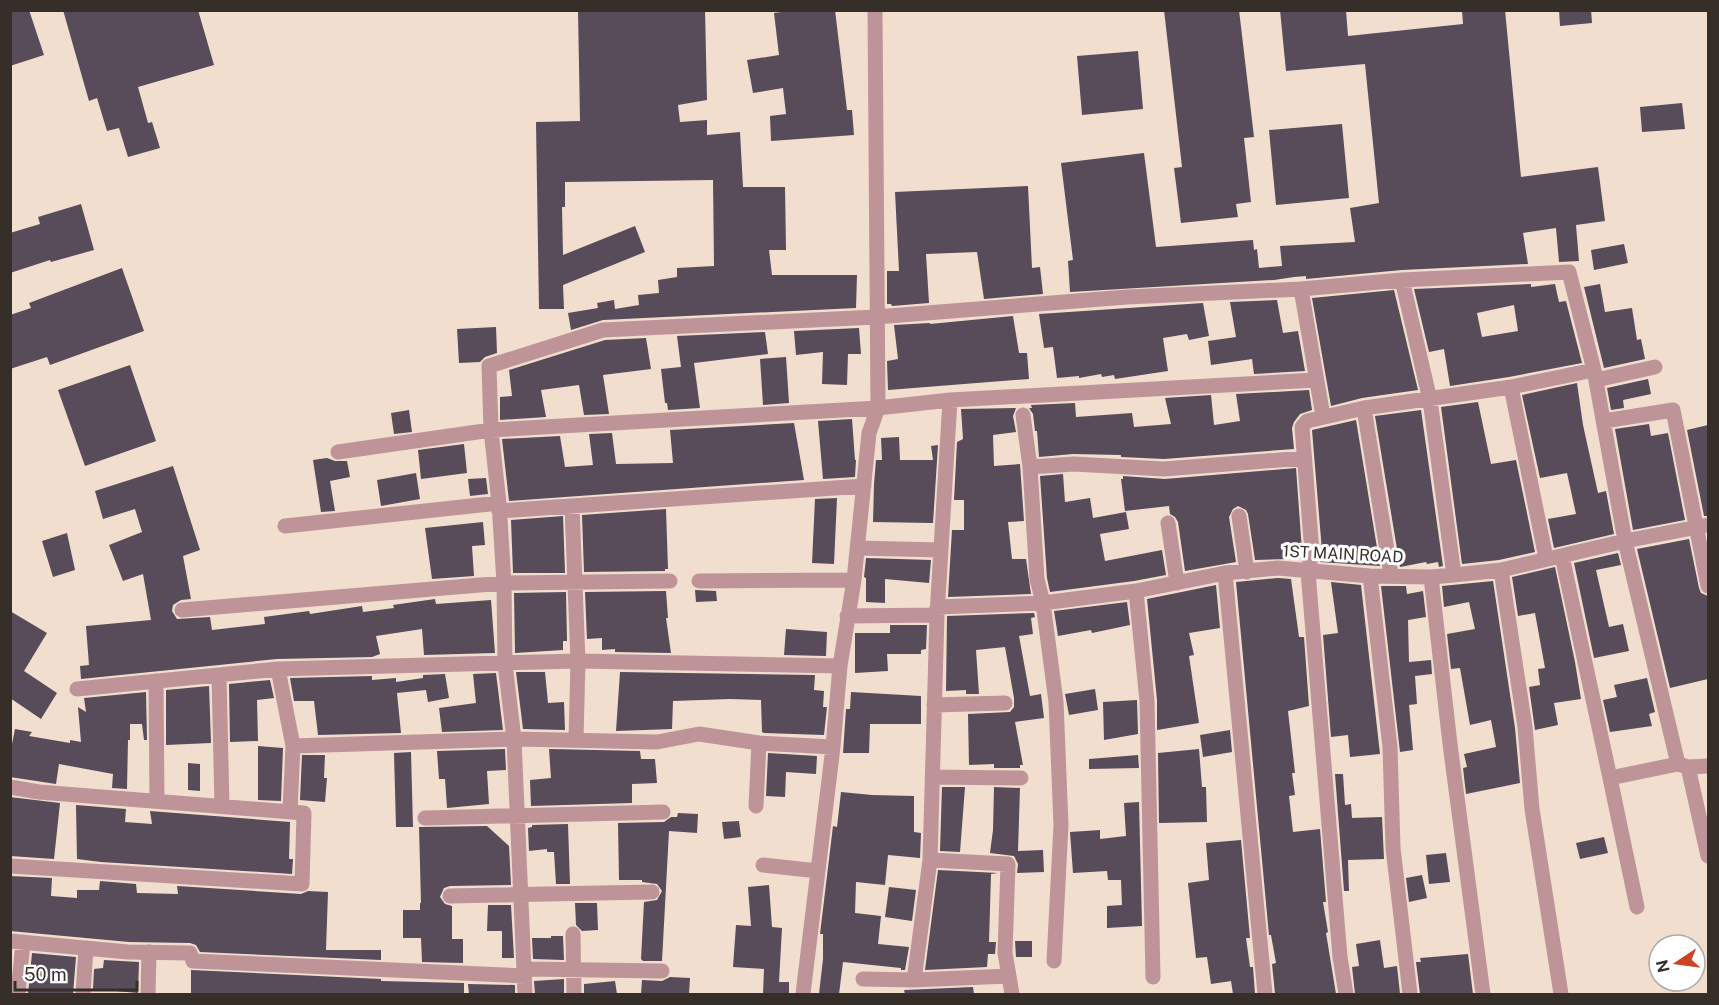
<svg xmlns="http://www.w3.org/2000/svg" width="1719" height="1005" viewBox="0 0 1719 1005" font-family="'Public Sans',sans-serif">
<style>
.building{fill:#584b5a;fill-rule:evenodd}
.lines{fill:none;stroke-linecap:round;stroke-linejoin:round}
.street{stroke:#bf9499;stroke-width:15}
.labels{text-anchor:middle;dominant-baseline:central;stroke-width:6;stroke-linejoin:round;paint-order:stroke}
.street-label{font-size:16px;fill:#352e29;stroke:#fff}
</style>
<rect width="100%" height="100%" fill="#f1decf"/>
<path class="building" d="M10,10H29L44,55L10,66Z
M63,10H198L214,65L138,87L148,123L152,122L160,148L128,157L119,128L107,131L97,98L89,101Z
M578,10H705L707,100L678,105L680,122L707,120V135L740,132L743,187H785L786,250H769L772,275H857L856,308L603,320L571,330L568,313L598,308L597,303L614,300L615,309L639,305L638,295L659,293L658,280L677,277V268L714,266L713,180L565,182V207H562L563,255L635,226L645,252L563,285L564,309H539L536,122L580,121Z
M797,10H835L847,110H852L854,135L771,141L770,116L786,114L783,88L753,93L747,60L779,55L774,13Z
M1164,10H1239L1254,137L1244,138L1251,202L1236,204L1238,217L1181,223L1174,168L1182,167Z
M1280,10H1346L1348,36L1463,24L1462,10H1505L1521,177L1598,167L1605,221L1576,225L1579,261L1559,262L1556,228L1523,233L1528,264L1402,270L1306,279V276L1294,277L1274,280L1070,292L1068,261L1073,260L1061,163L1144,153L1156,247L1253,240L1254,250L1257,249L1259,268L1282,266L1280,246L1355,242L1350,208L1379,203L1365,64L1286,71Z
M1559,10H1591L1592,23L1560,26Z
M1138,51L1143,109L1082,115L1077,56Z
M1682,103L1685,129L1642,132L1640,107Z
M1342,124L1349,198L1276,205L1269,130Z
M1028,186L1032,268L1040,267L1043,294L984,299L977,252L926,254L929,303L892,306L891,304H887V271H899L895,192Z
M81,204L94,250L51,262L50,260L10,273V233L40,224L38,217Z
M1624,244L1628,263L1594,270L1591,250Z
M122,268L144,331L50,365L47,357L10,369V315L31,308L29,303Z
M1531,284V287L1555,284L1559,302L1566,301L1582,363L1509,377L1450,386L1444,349L1429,352L1414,289ZM1514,305L1518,331L1482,337L1477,313Z
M1600,284L1605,312L1632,308L1637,340L1641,339L1645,359L1604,368L1584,287Z
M1394,290L1418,390L1362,398L1331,406L1312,298Z
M1277,300L1283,333L1298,331L1305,371L1254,374L1252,359L1211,365L1208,341L1236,337L1230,302Z
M1203,303L1209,336L1189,340L1187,334L1163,338L1168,371L1115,379L1114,375L1102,377L1101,374L1079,378V376L1057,378L1053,347L1044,348L1039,314Z
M1013,316L1019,353H1027L1029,379L888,390L887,361L898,359L894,325L930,323V324Z
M496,327L497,353L485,357L480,362L459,363L457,329Z
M859,328L861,354H848L847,385L822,384L823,352L796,355L794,331Z
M765,332L768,354L694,363L700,408L668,410L667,403H665L661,369L681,367L677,336Z
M646,338L651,369L603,375L609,414L584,415L579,385L541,390L546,417L500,420V397L512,396L509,370L605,340Z
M786,357L789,403L763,405L760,359Z
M130,365L156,441L85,466L58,390Z
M1648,379L1651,394L1623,400L1624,408L1611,410L1607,388Z
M1577,383L1583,425L1598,493L1606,491L1614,534L1554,548L1548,519L1576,514L1567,473L1540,478L1522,395Z
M1309,390L1312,410L1300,414L1294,422L1292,428L1294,449L1164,459L1121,457V455L1073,454L1039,457L1037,431H1035L1033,414L1029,408H1032L1031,405L1075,403L1076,417L1132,413L1134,427L1171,424L1165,398L1211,395L1214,425L1240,421L1236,394Z
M1478,402L1491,464L1516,460L1535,552L1499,560L1462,564L1441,407Z
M1016,408L1013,416L1016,432L993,435L994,466L1020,464L1024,521L1008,522L1012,559H1026L1031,594L948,597L952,530H964V500H954L957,442L963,439L961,409Z
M409,410L412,432L394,434L391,413Z
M1421,410L1443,566L1439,567L1438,562L1427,564L1426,562L1400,567L1375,416Z
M852,419L855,460H856L855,477L823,479L818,421Z
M1356,420L1380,566L1320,562L1322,551L1312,430Z
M794,423L804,480L509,501L502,439L560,436L565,467L593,465L589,434L612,433L616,464L673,463L670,430Z
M1649,424L1651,436L1668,433L1685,520L1633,530L1615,429Z
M1708,425V516H1704L1687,430Z
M899,437L900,460H933L931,446L938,445L933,523L873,522L874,484L876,460H882L881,438Z
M464,444L467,473L421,479L418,450Z
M327,458L335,461H347L350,477L330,481L335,511L321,512L313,460Z
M173,466L200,550L183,556L191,599L181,600L173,605L172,611L177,619L210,617L212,630L265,624L264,617L309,611L310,614L362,606L363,612L394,608L393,605L435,599L436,604L491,600L495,653L424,655L422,629L376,636L380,654L372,657L277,659L81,679L80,666L89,665L86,626L151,620L143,574L123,581L109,545L142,532L135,509L103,519L95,491Z
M1296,468L1302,551V554L1287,556L1288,559L1255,560L1248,514L1246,510L1238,506L1233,509L1229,517L1236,562L1185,571L1178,522L1175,517L1170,514L1169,506L1125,511L1121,479H1123V476L1165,479Z
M416,473L420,499L381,506L377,480Z
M1063,474L1065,502L1090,498L1093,518L1126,512L1129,529L1100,534L1105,561L1162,550L1166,575L1134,581L1050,592L1047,578L1040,476Z
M486,478L488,494L470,496L468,479Z
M837,498L834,564L812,563L815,499Z
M666,509L668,569H665V571L584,572L582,515Z
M563,516L565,573H513L511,520Z
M483,522L485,545L472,546L474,576L432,579L425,528Z
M67,533L75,570L53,577L42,541Z
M1689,539L1699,588L1701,593L1708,596V679L1670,688L1637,549Z
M1618,553L1621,565L1596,570L1609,627L1623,624L1629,651L1594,658L1574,563Z
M866,558L931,560L929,583L885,579V603L866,602V578L864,577Z
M1555,567L1575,662L1581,699L1554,703L1558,725L1535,730L1529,687L1540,685L1538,669L1545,668L1535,613L1518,616L1512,577Z
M1278,578L1291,579L1299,637H1304L1309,706L1288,711L1295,773H1292L1295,795L1289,796L1293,832L1320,829L1326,902H1323L1328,932L1326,933L1336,994H1275L1272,964L1276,963L1271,935H1269L1236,582Z
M1493,581L1515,728L1520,783L1466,794L1463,768L1467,767L1464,754L1496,747L1491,720L1470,725L1460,668L1451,669L1447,634L1475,629L1469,602L1444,607L1442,586Z
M1331,582L1361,585L1380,754L1350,757L1348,735L1331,737L1323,635L1338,633Z
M1216,585L1220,628L1189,633L1194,655L1189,656L1199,723L1157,730V700L1147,599Z
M1381,586H1406L1407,594L1423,591L1426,617L1408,620L1409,662L1431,660L1432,674L1415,676L1417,704L1409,705L1413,750L1400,752Z
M695,590L716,591L717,601L696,602Z
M666,591L668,618H666L671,653L615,652V649L602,650V638L587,639L585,592Z
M566,592L567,641H563V650L515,653L514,593Z
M1127,602L1130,625L1092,633L1091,630L1058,636L1054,611Z
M10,611L47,633L24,671L57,693L41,719L10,698Z
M1034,613L1035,617L1031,618L1033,634L1019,636L1030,696L1041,694L1044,718L1015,722L1023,765H1020V768H994V764L969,765L968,714L1010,712L1014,707V698L1005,647L976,650L979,694H966V690L946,691L947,616Z
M890,625H927L926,649L921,650V654H887L888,671L855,673V633H890Z
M786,629L827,632L826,656L784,655Z
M516,672H545L548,703L564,702L565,730L523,729Z
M620,672L815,675L814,690L824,691L823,707H827L824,735L764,733L762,732L761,700L730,699L673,701L672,729L616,731Z
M496,673L503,730L442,732L439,708L476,703L473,674Z
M445,674L449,698L428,702L426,690L397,693L401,733L318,735L314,701H294L290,678L372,676V680L396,678V682L423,678V675Z
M1647,678L1655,712L1649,714L1652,726L1610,732L1603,700L1617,697L1614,685Z
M270,680L274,698L257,700L258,741L230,742L229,684Z
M209,686L211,743L166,745V690Z
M1095,689L1098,710L1069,715L1065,694Z
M146,692L147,740H144L142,724H130V740H128L127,789L112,788L113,774L59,764L56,784L10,777V754L15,729L32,732L29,736L70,743V740L81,742L78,707L86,712L84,698Z
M851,692L921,696V724H870L869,753H843L846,709H850Z
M1137,700L1138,734L1104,740L1103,702Z
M1230,730L1232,752L1203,757L1200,735Z
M258,746L283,748L281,801L258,800Z
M505,749L506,770L487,771L489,804L447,808L445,779H439L437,751Z
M549,749L640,751L641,759H655L657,783L632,784V803L531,806L530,780L551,778Z
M1199,749L1202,787H1206L1207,822L1159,823L1158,753Z
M411,752L413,827H396L394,753Z
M768,753L817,756L816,774L786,772L785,797L766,796Z
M302,755H325L324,778H327L325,802L300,800Z
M1138,755L1139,768L1089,769V759Z
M188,763L200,764V791L188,790Z
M1335,774H1343L1345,805L1351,804L1352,818L1382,817L1384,859L1348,860L1349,891H1344Z
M942,787H965L960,852L940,851Z
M994,787L1020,788L1018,851L1043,850L1044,872L1017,873L1018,864L1014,856L990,853L993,830Z
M841,792L872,795L914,796V832L921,833L920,858L888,855L885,885L856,882L855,913L881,916L878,944L909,947L905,970H901V968L843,962L839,994H819L823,959V934H820L833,826L837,827Z
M10,797L60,803L54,859L10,856Z
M1139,802L1142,926L1107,928V906L1122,905L1121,880H1108L1107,871L1073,873L1070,832L1100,830V839L1126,836L1124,803Z
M76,805L126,809L125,822L152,824L150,811L290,822L289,859H293L292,874L101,862L77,859Z
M678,813L698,814L697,833L669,831L662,961H643L641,959L644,902L657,900L662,891L657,884L642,882V880H619L618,823L664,822L671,817H677Z
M739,821L741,837L724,839L722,822Z
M568,824L570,884H556L554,852H547V849L529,851L528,828L532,827V825Z
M487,826L509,846L511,885L450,886L444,888L440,897L445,904L452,906V939H463V963L422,962L421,938H403V910H420V903H421L419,827Z
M1604,837L1608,853L1580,859L1576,843Z
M1241,840L1250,938H1246L1250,967H1253L1255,994H1233L1231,981L1211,984L1207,957L1196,958L1188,883L1209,880L1206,843Z
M1446,853L1450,882L1429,884L1426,855Z
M938,870L998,873L991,874L989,942H996L995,954H988L987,967L925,970Z
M1422,875L1427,898L1409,902L1406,878Z
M10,876L52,878L51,896L77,898V890H99L100,881L136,884L137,893L178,894L177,886L301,894L308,891L328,892L326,950H381V960L200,952L196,945L190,943L129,942L10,931Z
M769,885L772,927L782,928L779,982H789V994H763L764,969L733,967L736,925L751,926L748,887Z
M889,887L916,890L912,921L885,917Z
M575,903H597L598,930L582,931L576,925Z
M488,905H511L514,958H502V931H487Z
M551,936H563L564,960L533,959L532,938H551Z
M1380,940L1384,968L1397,966L1400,994H1355L1352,967L1359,966L1356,944Z
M1015,941H1032V957H1016Z
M32,953L76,957L73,994H28Z
M1468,954L1473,994H1420L1416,962H1421L1420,958Z
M104,960L139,962L138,993L93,989L94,969L103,968Z
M191,970L381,979V981L464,983V994H191Z
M670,977L690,978L689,994H641L642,980L662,981Z
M564,979V994H535L534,981Z
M615,981L617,994H584V984Z
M468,984L515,985V994H469Z
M973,987L974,994H905L904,990Z"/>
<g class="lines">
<path class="street" d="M1402,280L1430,400L1454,575
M1301,289L1323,416
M1596,380L1655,367
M1511,387L1546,558
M1364,408L1391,575
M1023,415L1030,467L1037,579L1043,603L1056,702L1061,825L1054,961
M1604,421L1673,410L1708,586
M338,452L491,430L878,408L950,400L1316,380
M1030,467L1074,464L1164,469L1304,458
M572,506L578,661L576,739
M499,511L864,486
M1239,516L1247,572
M1168,523L1177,583
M285,526L499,503
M857,548L941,550
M1562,556L1610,778L1678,764
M1501,570L1525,727L1532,809L1561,994
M1225,573L1265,994
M1370,576L1390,747L1393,848L1410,994
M1431,577L1450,744L1483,994
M699,581L853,580
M1136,591L1147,701L1153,977
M937,607L1043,603L1136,591L1225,573L1278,568L1370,576L1431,577L1454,575L1501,570L1625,541L1708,525
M182,610L504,583L670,581
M847,616L937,615
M219,675L222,806
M156,681L157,801
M77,689L278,669
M934,705L1005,703
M293,746L278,669L578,661L840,666
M1688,767L1708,766
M932,777L1021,778
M1610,778L1637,907
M10,787L39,792L304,813L302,884L10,866
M756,806L759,743
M290,811L293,746L514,739L657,742L699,734L759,743L833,747
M425,818L663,812
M930,860L1008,864L1005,953L1012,994
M763,865L818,871
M450,896L652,892
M573,934L574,994
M10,941L128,952L190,953L193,961L525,976
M525,969L662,971
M863,979L914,980L1009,976
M914,980L930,860L937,615L950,400
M18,994L23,942
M83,994L86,948
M148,994L149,952
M525,994L514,739L505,664L504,583L499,503L491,430L489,366L603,330L876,317L1127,297L1301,289L1402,280L1569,272L1594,370L1625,541L1678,764L1688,767L1708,856
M803,994L833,747L840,666L854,580L869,433L878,408L875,10
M1346,994L1340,957L1308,572L1312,552L1302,427L1307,421L1364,408L1511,387L1594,370"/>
</g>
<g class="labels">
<g class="street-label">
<text transform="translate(1343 554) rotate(3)">1ST MAIN ROAD</text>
</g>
</g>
<rect width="1719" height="1005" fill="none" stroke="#352e29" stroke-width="24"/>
<g transform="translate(1677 963) rotate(257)"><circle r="28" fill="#ffffff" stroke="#aeaba9" stroke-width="1.5"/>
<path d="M0-4.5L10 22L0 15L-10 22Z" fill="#cd4325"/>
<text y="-9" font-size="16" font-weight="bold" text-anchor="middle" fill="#352e29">N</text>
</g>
<path d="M15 981v9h122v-9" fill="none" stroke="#352e29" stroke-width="3"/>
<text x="24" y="981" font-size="18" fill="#352e29" stroke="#ffffff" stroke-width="4.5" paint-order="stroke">50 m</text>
</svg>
